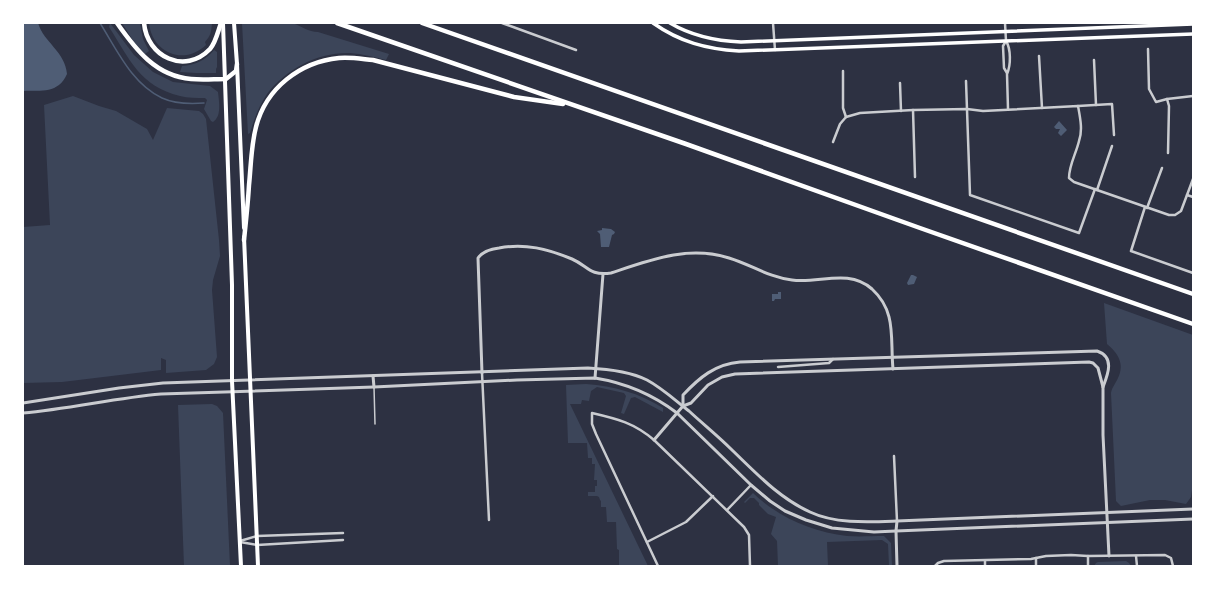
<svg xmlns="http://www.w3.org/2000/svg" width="1216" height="589" font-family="'Zilla Slab',serif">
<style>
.green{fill:#3c4559}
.water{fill:#4f5d75}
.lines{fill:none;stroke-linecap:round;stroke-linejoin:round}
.stream{stroke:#4f5d75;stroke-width:1.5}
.service{stroke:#caccd0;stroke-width:1.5}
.minor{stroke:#caccd0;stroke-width:2.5}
.tertiary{stroke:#caccd0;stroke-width:3}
.secondary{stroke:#fff;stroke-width:3.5}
.primary{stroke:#fff;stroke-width:4}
.motorway{stroke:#fff;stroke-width:4.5}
</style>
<rect width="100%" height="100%" fill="#2d3142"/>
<g class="green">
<path d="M110,23l24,32 19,17 20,10 37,4 8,6c1,10 4,24 -5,30l-2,-1 -7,-12 3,-9 -2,-2c-8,0 -17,0 -25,-2 -40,-10 -50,-36 -71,-69z"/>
<path d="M122,23h18l3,16 6,12 -4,3 -11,-12z"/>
<path d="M149,23h63c-1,10 -1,12 -7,19l1,3c-22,21 -54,8 -57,-22z"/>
<path d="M242,23c13,0 39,-2 50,0 10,3 16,9 26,9l71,22 -3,6c-12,-3 -24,-6 -36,-7 -32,-1 -64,16 -83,41 -8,12 -13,25 -17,39l-2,1z"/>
<path d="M214,50l3,2v15l-1,2v4h-20l-16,-1 2,-6c13,-1 24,-6 32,-16z"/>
<path d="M73,96l26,10 17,5 31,18 6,11 14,-32 32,3 4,3 3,5 13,121 1,16 -7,24 -1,10 5,67 -3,7 -8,6 -40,3v-13l-5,-2v12l-99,12 -39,1v-156l27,-2 -6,-120z"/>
<path d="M1104,303l89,32v148l-2,14 -5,7 -21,-4h-15l-29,6 -5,-5 -5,-108c1,-6 5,-10 7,-15 7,-14 0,-25 -11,-34z"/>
<path d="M586,384c28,2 53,9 77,24v4l-28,-15 -4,1 -7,16 -3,-1 5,-17 -2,-3 -27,-6 -6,4 -2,10 -7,-1 -1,4h-11l78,162h-29v-16l-2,-1 -1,-27h-9l-1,-15h-5v-6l-1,-1 -1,-3 -2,-1h-9v-4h7v-6h2v-6h-3l1,-16h-3v-6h-4l-1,-15h-19l-2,-58z"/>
<path d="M212,404l5,2 6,7 7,153h-46l-6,-161z"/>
<path d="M753,493c25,24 59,39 94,43 12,1 24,0 37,0l7,7 1,23h-3l-1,-22 -6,-4 -55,2 1,24h-50l-1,-25 -6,-7 5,-17 -8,-3 -9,-9v-2l-5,-5h-4l-5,5 -1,-1z"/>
<path d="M1126,561l3,2 2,3h-37l2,-3 2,-1z"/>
</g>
<g class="water">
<path d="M23,23h15c6,20 27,28 29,51 -9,20 -25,16 -44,17z"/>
<path d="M1059,121l8,9 -6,6 -3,-3 2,-4h-4l-2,-2z"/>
<path d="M602,228l9,1 4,3 -1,2 -2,1 -3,12h-8l-1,-13 -3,-3 5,-1z"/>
<path d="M911,275h2l4,2 -3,7 -6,1 -1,-2z"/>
<path d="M778,292h3v7h-6l-1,2h-2v-7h6z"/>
</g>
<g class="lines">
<path class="stream" d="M100,23c17,27 32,61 62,75 13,6 29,6 42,5"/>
<path class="service" d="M374,387l1,37"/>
<g class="minor">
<path d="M502,23l74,27"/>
<path d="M773,23l2,27"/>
<path d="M1005,23l1,18 -3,5 1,22 3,5"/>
<path d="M1006,41c5,8 5,24 1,33l1,35"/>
<path d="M1148,49l1,40 7,13 11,-3 26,-3"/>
<path d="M1039,56l3,52"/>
<path d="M1094,60l2,45"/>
<path d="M843,71v37l3,9"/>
<path d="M966,81l4,114 109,38 16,-44"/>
<path d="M900,83l1,28"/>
<path d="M1167,99l2,7 -1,47"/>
<path d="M1078,106l34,-2 2,31"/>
<path d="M913,110l2,67"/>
<path d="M846,117l14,-4 53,-3 54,-1 16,2 95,-5c2,11 5,24 1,35 -3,13 -10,24 -10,37l5,4 95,33h6l6,-4 12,-32"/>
<path d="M833,142l7,-18 6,-7"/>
<path d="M1097,190l15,-44"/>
<path d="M1187,195l6,2"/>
<path d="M1145,207l-14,44 62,22"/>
<path d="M1147,208l15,-40"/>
<path d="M778,367l51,-4 4,-4"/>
<path d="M482,373l7,147"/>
<path d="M894,456l3,65"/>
<path d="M727,510l24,-25"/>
<path d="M240,541l17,-5 86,-3"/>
<path d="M240,542l17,3 86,-5"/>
<path d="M647,542l39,-20 27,-26"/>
<path d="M1088,556v10"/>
<path d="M1136,556l1,10"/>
<path d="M1036,558v8"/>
<path d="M985,561v5"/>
<path d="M658,566l-62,-132 -4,-10v-11c26,6 42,10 62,27l90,87 5,8 1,31"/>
<path d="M935,566l3,-3 6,-2 87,-2 15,-3 25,-1 17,1 77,-1 6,3 2,8"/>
</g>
<g class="tertiary">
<path d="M482,373l-4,-115c5,-7 13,-9 21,-10 26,-5 49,1 73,11 16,7 17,17 39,14 39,-13 77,-28 118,-15 23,7 39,19 63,22 27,4 56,-12 80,9 25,23 18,49 21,80"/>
<path d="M373,376l1,11"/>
<path d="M595,378l8,-104"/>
<path d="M23,403l96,-15 44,-5 425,-15c19,1 43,4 59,12 15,8 29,21 42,31 14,13 29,25 43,39 24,23 47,48 78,62 25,12 59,10 87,9l296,-12"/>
<path d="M683,406v-11c16,-17 32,-31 57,-33l357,-11c18,6 11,23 6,36"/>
<path d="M23,413c46,-4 92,-15 138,-19l213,-7 143,-7 78,-2c31,5 57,16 82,35l74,72 19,16 15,10 21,9 26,8 42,4 22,-1 297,-12"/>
<path d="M654,440l29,-34 8,-3 17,-18 14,-8 13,-3 354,-12 4,1 5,5 5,19v48l6,121"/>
<path d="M897,521l-1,10 1,35"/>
</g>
<g class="secondary">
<path d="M653,23c27,19 53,26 86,28l454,-17"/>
<path d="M670,23c22,13 46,18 71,19l452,-18"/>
</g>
<g class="primary">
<path d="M223,23l9,262v96l9,185"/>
<path d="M234,23l3,41 7,164"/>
<path d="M244,237l14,329"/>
</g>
<g class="motorway">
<path d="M117,23c19,27 39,53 74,56 12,1 23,0 35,0l10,-8 1,-7"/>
<path d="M144,23c3,34 41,52 66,26 6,-7 8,-18 11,-26"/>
<path d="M337,23l349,121 234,84 273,96"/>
<path d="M422,23l771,271"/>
<path d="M244,240c2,-19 4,-37 5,-55 2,-19 2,-39 7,-58 10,-39 44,-65 83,-69 12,-1 23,1 34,2l141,37 49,7"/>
</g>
</g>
<rect width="1216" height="589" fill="none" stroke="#ffffff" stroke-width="48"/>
</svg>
